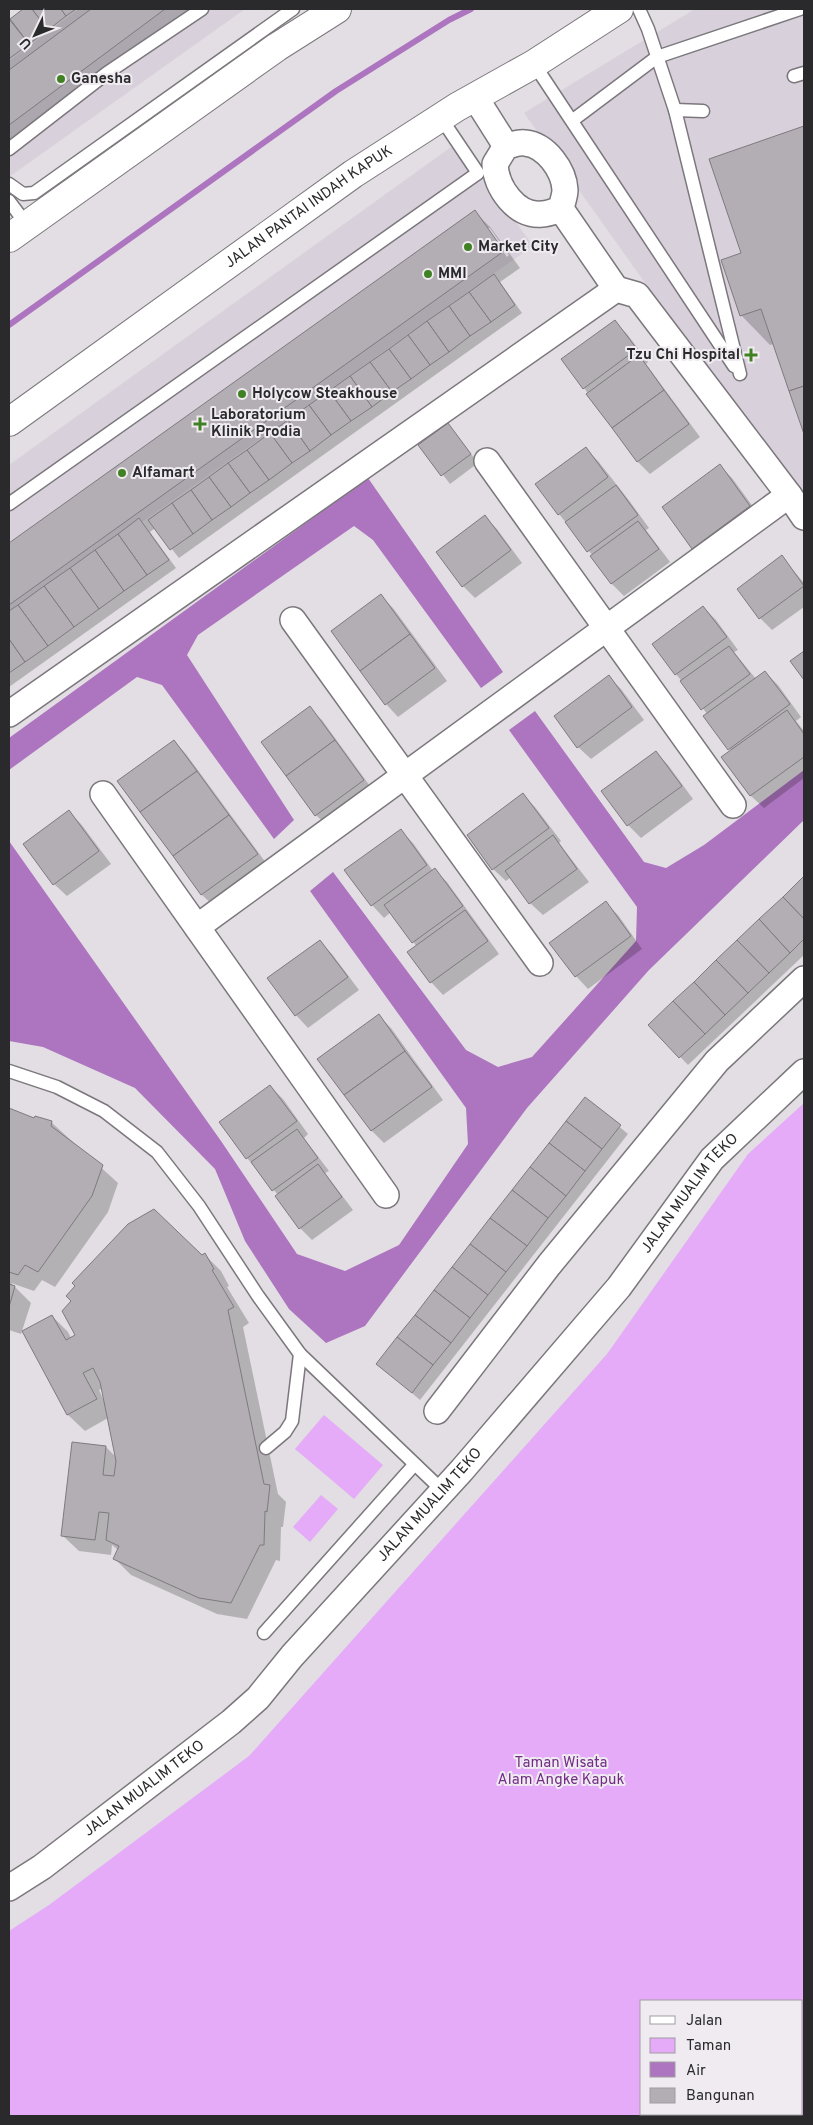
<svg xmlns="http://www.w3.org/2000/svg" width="813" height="2125" font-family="Overpass,sans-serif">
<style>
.built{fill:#d8d0db}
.green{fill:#e5abf8;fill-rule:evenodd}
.water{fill:#ad75bf}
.shadow{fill:#0003;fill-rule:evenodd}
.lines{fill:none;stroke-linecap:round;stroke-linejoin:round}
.stream{stroke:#ad75bf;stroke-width:6}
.building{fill:#b2aeb3;stroke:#7e7a7f}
.service-casing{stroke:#7b777c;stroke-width:15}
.minor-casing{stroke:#7b777c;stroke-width:28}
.secondary-casing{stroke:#7b777c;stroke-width:30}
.service{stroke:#fff;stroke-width:12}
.minor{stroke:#fff;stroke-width:25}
.secondary{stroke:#fff;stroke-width:28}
.poi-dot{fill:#408123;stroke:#efebf0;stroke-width:2}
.labels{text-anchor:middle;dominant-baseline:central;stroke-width:4;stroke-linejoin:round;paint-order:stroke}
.poi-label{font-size:15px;font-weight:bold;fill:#2a292b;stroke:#efebf0;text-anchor:start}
.street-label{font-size:15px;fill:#2a292b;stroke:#efebf0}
.park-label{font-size:15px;fill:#722c86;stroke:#efebf0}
</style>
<rect width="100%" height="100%" fill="#e2dee3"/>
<g class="built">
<path d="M79,9h166l-236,168v-116z"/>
<path d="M695,9h109v497l-280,-393z"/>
<path d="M458,142l75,104 -524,370v-151z"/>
</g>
<g class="green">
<path d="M804,1103v1013h-795v-185l40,-26 200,-149 358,-402 141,-200zM642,2001h160v113h-160z"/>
<path d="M324,1415l59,50 -29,34 -59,-50z"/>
<path d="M321,1495l17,14 -28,33 -17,-15z"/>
</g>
<g class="water">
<path d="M368,478l135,194 -22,16 -108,-148 -19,-14 -156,109 -11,20 107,165 -20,19 -112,-154 -25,-8 -128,93v-32z"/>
<path d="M535,711l109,151 22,6 38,-23 100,-75v50l-155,150 -122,138 -162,218 -39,17 -37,-34 -44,-68 -30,-72 -80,-81 -92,-41 -34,-6v-200l212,300 76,113 48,17 54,-26 69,-101 -2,-36 -156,-217 23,-19 133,178 32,17 34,-10 104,-116 1,-34 -128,-177z"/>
</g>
<g class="shadow">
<path d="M25,9h177l-193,144v-132z"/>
<path d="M804,127v303l-30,-86 -4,1 -29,-30 2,-62 -33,-93z"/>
<path d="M475,212l16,16 29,40 -20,14 22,31 -343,245 -24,-30 -5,4 26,36 -167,119v-142zM486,228h4l19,27 -2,2z"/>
<path d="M615,322l12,12 21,28 -2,2 54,73 -50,37 -12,-12 -54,-74z"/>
<path d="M448,424l30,39 -28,21 -30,-39z"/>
<path d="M586,449l12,12 30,38 21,29 -3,2 24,32 -46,34 -12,-12 -19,-28 -34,-42z"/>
<path d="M720,466l12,12 30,41 -56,41 -13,-12 -30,-41z"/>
<path d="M485,517l12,12 25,34 -47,35 -12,-12z"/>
<path d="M782,557l22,26v24l-32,23 -12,-12z"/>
<path d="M381,596l12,12 54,73 -49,36 -12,-13z"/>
<path d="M703,607l13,13 22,30 -4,2 22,27 9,-7 13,13 23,32 -5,4 8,10v47l-40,30 -13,-12 -28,-38 9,-6 -24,-37 -32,-41z"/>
<path d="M609,677l12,12 23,31 -53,39 -13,-12z"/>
<path d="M309,708l13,12 53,73 -47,34 -12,-12z"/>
<path d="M174,741l12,13 83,113 -54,40 -13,-12 -83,-113z"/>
<path d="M656,752l12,13 25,34 -52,39 -13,-13 -25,-34z"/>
<path d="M523,795l12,12 26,34 -2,2 30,39 -46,33 -13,-12 -19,-26 -5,4 -13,-12 -25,-34z"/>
<path d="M69,812l12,12 30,40 -44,32 -13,-12 -29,-40z"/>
<path d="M401,831l12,12 20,28 2,-1 12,12 52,72 -56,41 -12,-13 -22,-29 8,-6 -26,-35 -7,6 -12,-13z"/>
<path d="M804,878v77l-116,110 -38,-40z"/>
<path d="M606,903l12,12 24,34 -54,40 -12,-13z"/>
<path d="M320,942l12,12 27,36 -51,38 -12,-13z"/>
<path d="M379,1016l12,12 52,72 -59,43 -12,-12 -53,-72z"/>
<path d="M270,1086l13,13 25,35 -4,4 25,33 -4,2 28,37 -41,30 -12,-12 -22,-33 -31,-37z"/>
<path d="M585,1098l43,36 -208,266 -42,-36z"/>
<path d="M9,1110l26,10 16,2 67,61 -10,29 -53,75 -13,-7 -8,11 -23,-8 20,20 -10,31 -12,-4z"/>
<path d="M205,1255l16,16 8,15 -2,1 22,36 -6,4 35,167 8,8 -3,25h-2l-1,34 -4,-1 -29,59 -30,-5 -86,-39 -16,-16 3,-9 -6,-5 -1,10 -32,-4 -17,-16 44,-88 10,10 -8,-39 -23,13 -17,-16 -44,-84 28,-15 16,16 3,6zM103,1388l1,13 -5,-11z"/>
</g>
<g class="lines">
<path class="stream" d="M9,325l327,-234 113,-71 22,-11"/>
</g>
<g class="building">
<path d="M23,9h9l16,21 -19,14 -19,-25z"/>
<path d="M32,9h29l5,7 -18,14z"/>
<path d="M61,9h15l-10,7z"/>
<path d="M91,9h74l-156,116v-55z"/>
<path d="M9,19l20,25 -19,14 -1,-1z"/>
<path d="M804,126v260l-15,5 -28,-82 -21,7 -19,-56 20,-7 -32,-94z"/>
<path d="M475,210l29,41 -495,354v-62z"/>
<path d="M494,274l21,31 -24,17 -22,-30z"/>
<path d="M469,292l22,30 -21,14 -21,-30z"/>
<path d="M449,306l21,30 -21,16 -22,-31z"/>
<path d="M615,320l22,29 -54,40 -22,-30z"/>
<path d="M427,321l22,31 -19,13 -22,-30z"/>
<path d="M408,335l22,30 -19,14 -22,-30z"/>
<path d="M389,349l22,30 -19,13 -22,-30z"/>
<path d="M639,355l25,35 -52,38 -26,-34z"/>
<path d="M370,362l22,30 -20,15 -22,-31z"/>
<path d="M350,376l22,31 -21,14 -22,-30z"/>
<path d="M804,386v48l-15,-43z"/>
<path d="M664,390l25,34 -52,38 -25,-34z"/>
<path d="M329,391l22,30 -20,14 -22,-30z"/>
<path d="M309,405l22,30 -21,16 -22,-31z"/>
<path d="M288,420l22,31 -18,12 -22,-30z"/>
<path d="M448,423l23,31 -30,22 -23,-31z"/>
<path d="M270,433l22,30 -23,17 -22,-30z"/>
<path d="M586,447l22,30 -50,38 -23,-31z"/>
<path d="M247,450l22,30 -19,13 -22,-30z"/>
<path d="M228,463l22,30 -19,14 -22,-30z"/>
<path d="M720,464l30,42 -58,43 -30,-42z"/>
<path d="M209,477l22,30 -19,13 -21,-30z"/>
<path d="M616,485l22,30 -51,37 -22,-30z"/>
<path d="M191,490l21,30 -19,14 -21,-31z"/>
<path d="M172,503l21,31 -23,16 -22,-30z"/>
<path d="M485,515l26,35 -49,37 -26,-35z"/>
<path d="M139,518l30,42 -22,15 -29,-41z"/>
<path d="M638,521l21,28 -48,35 -21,-28z"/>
<path d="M118,534l29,41 -23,16 -29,-41z"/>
<path d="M95,550l29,41 -25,18 -29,-41z"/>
<path d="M782,555l22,31 -45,33 -22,-30z"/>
<path d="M70,568l29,41 -25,18 -30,-41z"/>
<path d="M44,586l30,41 -26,19 -30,-41z"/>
<path d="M381,594l29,40 -50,37 -29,-40z"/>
<path d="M18,605l30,41 -23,16 -16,-23v-28z"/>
<path d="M703,606l24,31 -52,38 -23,-31z"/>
<path d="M410,634l25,34 -50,37 -25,-34z"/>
<path d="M9,639l16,23 -16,11z"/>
<path d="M729,646l21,28 -49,36 -21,-29z"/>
<path d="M804,651v29l-14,-19z"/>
<path d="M765,671l25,33 -62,46 -25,-34z"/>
<path d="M609,675l23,32 -55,41 -23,-32z"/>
<path d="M310,706l25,34 -49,36 -25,-34z"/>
<path d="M787,710l17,24v23l-54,39 -29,-39z"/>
<path d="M174,740l23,31 -57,41 -23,-31z"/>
<path d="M335,740l29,40 -49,36 -29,-40z"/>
<path d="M656,751l26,35 -55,40 -26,-35z"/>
<path d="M197,771l32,44 -56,41 -33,-44z"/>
<path d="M523,793l26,35 -57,42 -25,-35z"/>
<path d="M69,810l30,41 -46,34 -30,-41z"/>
<path d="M229,815l29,39 -57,41 -28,-39z"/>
<path d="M401,829l26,36 -56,41 -27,-36z"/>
<path d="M553,835l24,34 -48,35 -24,-33z"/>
<path d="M435,868l28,38 -51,37 -28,-38z"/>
<path d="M804,876v43l-21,-22z"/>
<path d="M783,897l21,22v20l-14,14 -31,-34z"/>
<path d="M606,901l25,35 -56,41 -26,-34z"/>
<path d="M465,910l23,31 -58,42 -23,-31z"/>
<path d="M759,919l31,34 -21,20 -32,-33z"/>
<path d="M320,940l28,37 -53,39 -28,-38z"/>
<path d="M737,940l32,33 -21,20 -32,-33z"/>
<path d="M716,960l32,33 -23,22 -31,-33z"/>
<path d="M694,982l31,33 -20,19 -32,-33z"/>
<path d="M673,1001l32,33 -26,24 -31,-33z"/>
<path d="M379,1014l26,37 -61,44 -27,-36z"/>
<path d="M405,1051l27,36 -61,44 -27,-36z"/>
<path d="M270,1085l27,36 -51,38 -27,-37z"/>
<path d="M585,1097l36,28 -19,24 -36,-28z"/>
<path d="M9,1108l25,10 1,-2 17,5 -1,5 52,39 -11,31 -54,76 -13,-7 -7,10 -9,-3z"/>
<path d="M566,1121l36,28 -17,22 -36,-28z"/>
<path d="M297,1129l21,29 -46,33 -21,-29z"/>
<path d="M549,1143l36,28 -19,25 -36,-29z"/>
<path d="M318,1164l24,33 -43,32 -24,-33z"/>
<path d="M530,1167l36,29 -18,22 -36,-28z"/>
<path d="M512,1190l36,28 -21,28 -37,-28z"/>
<path d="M154,1209l48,46 3,-2 9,16 -2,1 22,37 -6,3 36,174 6,1 -3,27 -2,-1 -1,34h-4l-29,58 -32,-5 -86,-39 6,-13 -13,-6 3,-27 -10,-1 -4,28 -34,-4 11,-94 34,4 -3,29 11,1 2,-15 -16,-79 -7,-14 -10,5 14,26 -30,16 -45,-84 30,-16 14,25 9,-5 -13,-24 9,-10 -5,-5 9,-10 -3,-3 56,-59z"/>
<path d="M490,1218l37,28 -21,26 -36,-28z"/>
<path d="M470,1244l36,28 -18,23 -36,-28z"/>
<path d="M452,1267l36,28 -18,23 -36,-28z"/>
<path d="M9,1284l6,2 -6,21z"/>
<path d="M434,1290l36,28 -19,25 -36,-28z"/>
<path d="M415,1315l36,28 -18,22 -36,-28z"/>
<path d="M397,1337l36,28 -21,28 -36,-29z"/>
</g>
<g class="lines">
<defs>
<g id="service">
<path d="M639,9l9,20 27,81 65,264"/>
<path d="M534,64l200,302"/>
<path d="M794,76l10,-3"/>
<path d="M675,110l28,1"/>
<path d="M573,120l84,-63 143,-48"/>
<path d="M9,149l98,-76 95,-64"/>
<path d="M9,184l14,10 11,-1 259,-184"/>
<path d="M9,201l18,24"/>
<path d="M9,504l469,-331 -37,-55"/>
<path d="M9,1071l48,16 47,24 53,41 42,54 59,90 42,58 143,137"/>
<path d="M266,1448l19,-16 7,-11 8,-67"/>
<path d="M264,1633l150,-168"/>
</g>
<g id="minor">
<path d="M475,97l31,49"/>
<path d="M561,209c-6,2 -13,5 -19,5 -26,3 -46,-27 -47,-50l11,-18c6,-1 13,-4 19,-3 21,2 39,27 40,47 0,6 -3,13 -4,19l55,80"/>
<path d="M487,461l246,344"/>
<path d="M293,620l247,343"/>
<path d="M9,714l607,-425 21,6 152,200"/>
<path d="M103,794l283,401"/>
<path d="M197,927l592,-432 15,22"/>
<path d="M437,1411l112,-146 168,-204 87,-82"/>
<path id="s1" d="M9,1888l33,-21 189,-145 27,-24 34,-42 170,-186 157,-183 93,-128 92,-87"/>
</g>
<g id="secondary">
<path d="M9,238l268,-191 60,-38"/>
<path id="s2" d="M9,422l344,-248 104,-67 77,-43 85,-55"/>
</g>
</defs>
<use href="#service" class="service-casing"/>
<use href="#minor" class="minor-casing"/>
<use href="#secondary" class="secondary-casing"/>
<use href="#service" class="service"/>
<use href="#minor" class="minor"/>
<use href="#secondary" class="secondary"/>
</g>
<g class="poi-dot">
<circle cx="61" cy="79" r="5"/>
<circle cx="468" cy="247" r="5"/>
<circle cx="428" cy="274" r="5"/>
<path d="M748.5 347.5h5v5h5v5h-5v5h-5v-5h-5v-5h5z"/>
<circle cx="242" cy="394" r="5"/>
<path d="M197.5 416.5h5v5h5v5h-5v5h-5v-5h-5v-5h5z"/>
<circle cx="122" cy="473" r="5"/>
</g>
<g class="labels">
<g class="poi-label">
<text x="71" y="79">Ganesha</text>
<text x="478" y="247">Market City</text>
<text x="438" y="274">MMI</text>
<text x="740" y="355" text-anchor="end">Tzu Chi Hospital</text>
<text x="252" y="394">Holycow Steakhouse</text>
<text x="211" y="415">Laboratorium<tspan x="211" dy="17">Klinik Prodia</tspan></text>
<text x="132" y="473">Alfamart</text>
</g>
<g class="street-label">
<text stroke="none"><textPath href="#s2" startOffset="369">JALAN PANTAI INDAH KAPUK</textPath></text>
<text stroke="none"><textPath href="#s1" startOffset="978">JALAN MUALIM TEKO</textPath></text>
<text stroke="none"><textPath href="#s1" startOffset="572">JALAN MUALIM TEKO</textPath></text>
<text stroke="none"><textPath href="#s1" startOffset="168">JALAN MUALIM TEKO</textPath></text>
</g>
<g class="park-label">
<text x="561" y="1763">Taman Wisata<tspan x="561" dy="17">Alam Angke Kapuk</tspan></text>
</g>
</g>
<rect width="813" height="2125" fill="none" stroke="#2a292b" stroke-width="20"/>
<rect x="640" y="2000" width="162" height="115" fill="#efebf0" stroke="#a09da1"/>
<rect x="650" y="2016" width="25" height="8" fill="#ffffff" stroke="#a09da1"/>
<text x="686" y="2025" font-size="15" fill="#2a292b">Jalan</text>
<rect x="650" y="2038" width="25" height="15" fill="#e5abf8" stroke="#a09da1"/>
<text x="686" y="2050" font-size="15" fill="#2a292b">Taman</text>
<rect x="650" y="2062" width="25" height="15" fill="#ad75bf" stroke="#a09da1"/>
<text x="686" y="2075" font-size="15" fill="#2a292b">Air</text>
<rect x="650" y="2088" width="25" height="15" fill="#b2aeb3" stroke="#a09da1"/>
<text x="686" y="2100" font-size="15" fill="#2a292b">Bangunan</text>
<g transform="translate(35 35) rotate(227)" stroke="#efebf0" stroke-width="4" paint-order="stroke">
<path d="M0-4L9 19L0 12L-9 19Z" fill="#2a292b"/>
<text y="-8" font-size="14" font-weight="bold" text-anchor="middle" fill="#2a292b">U</text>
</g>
</svg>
